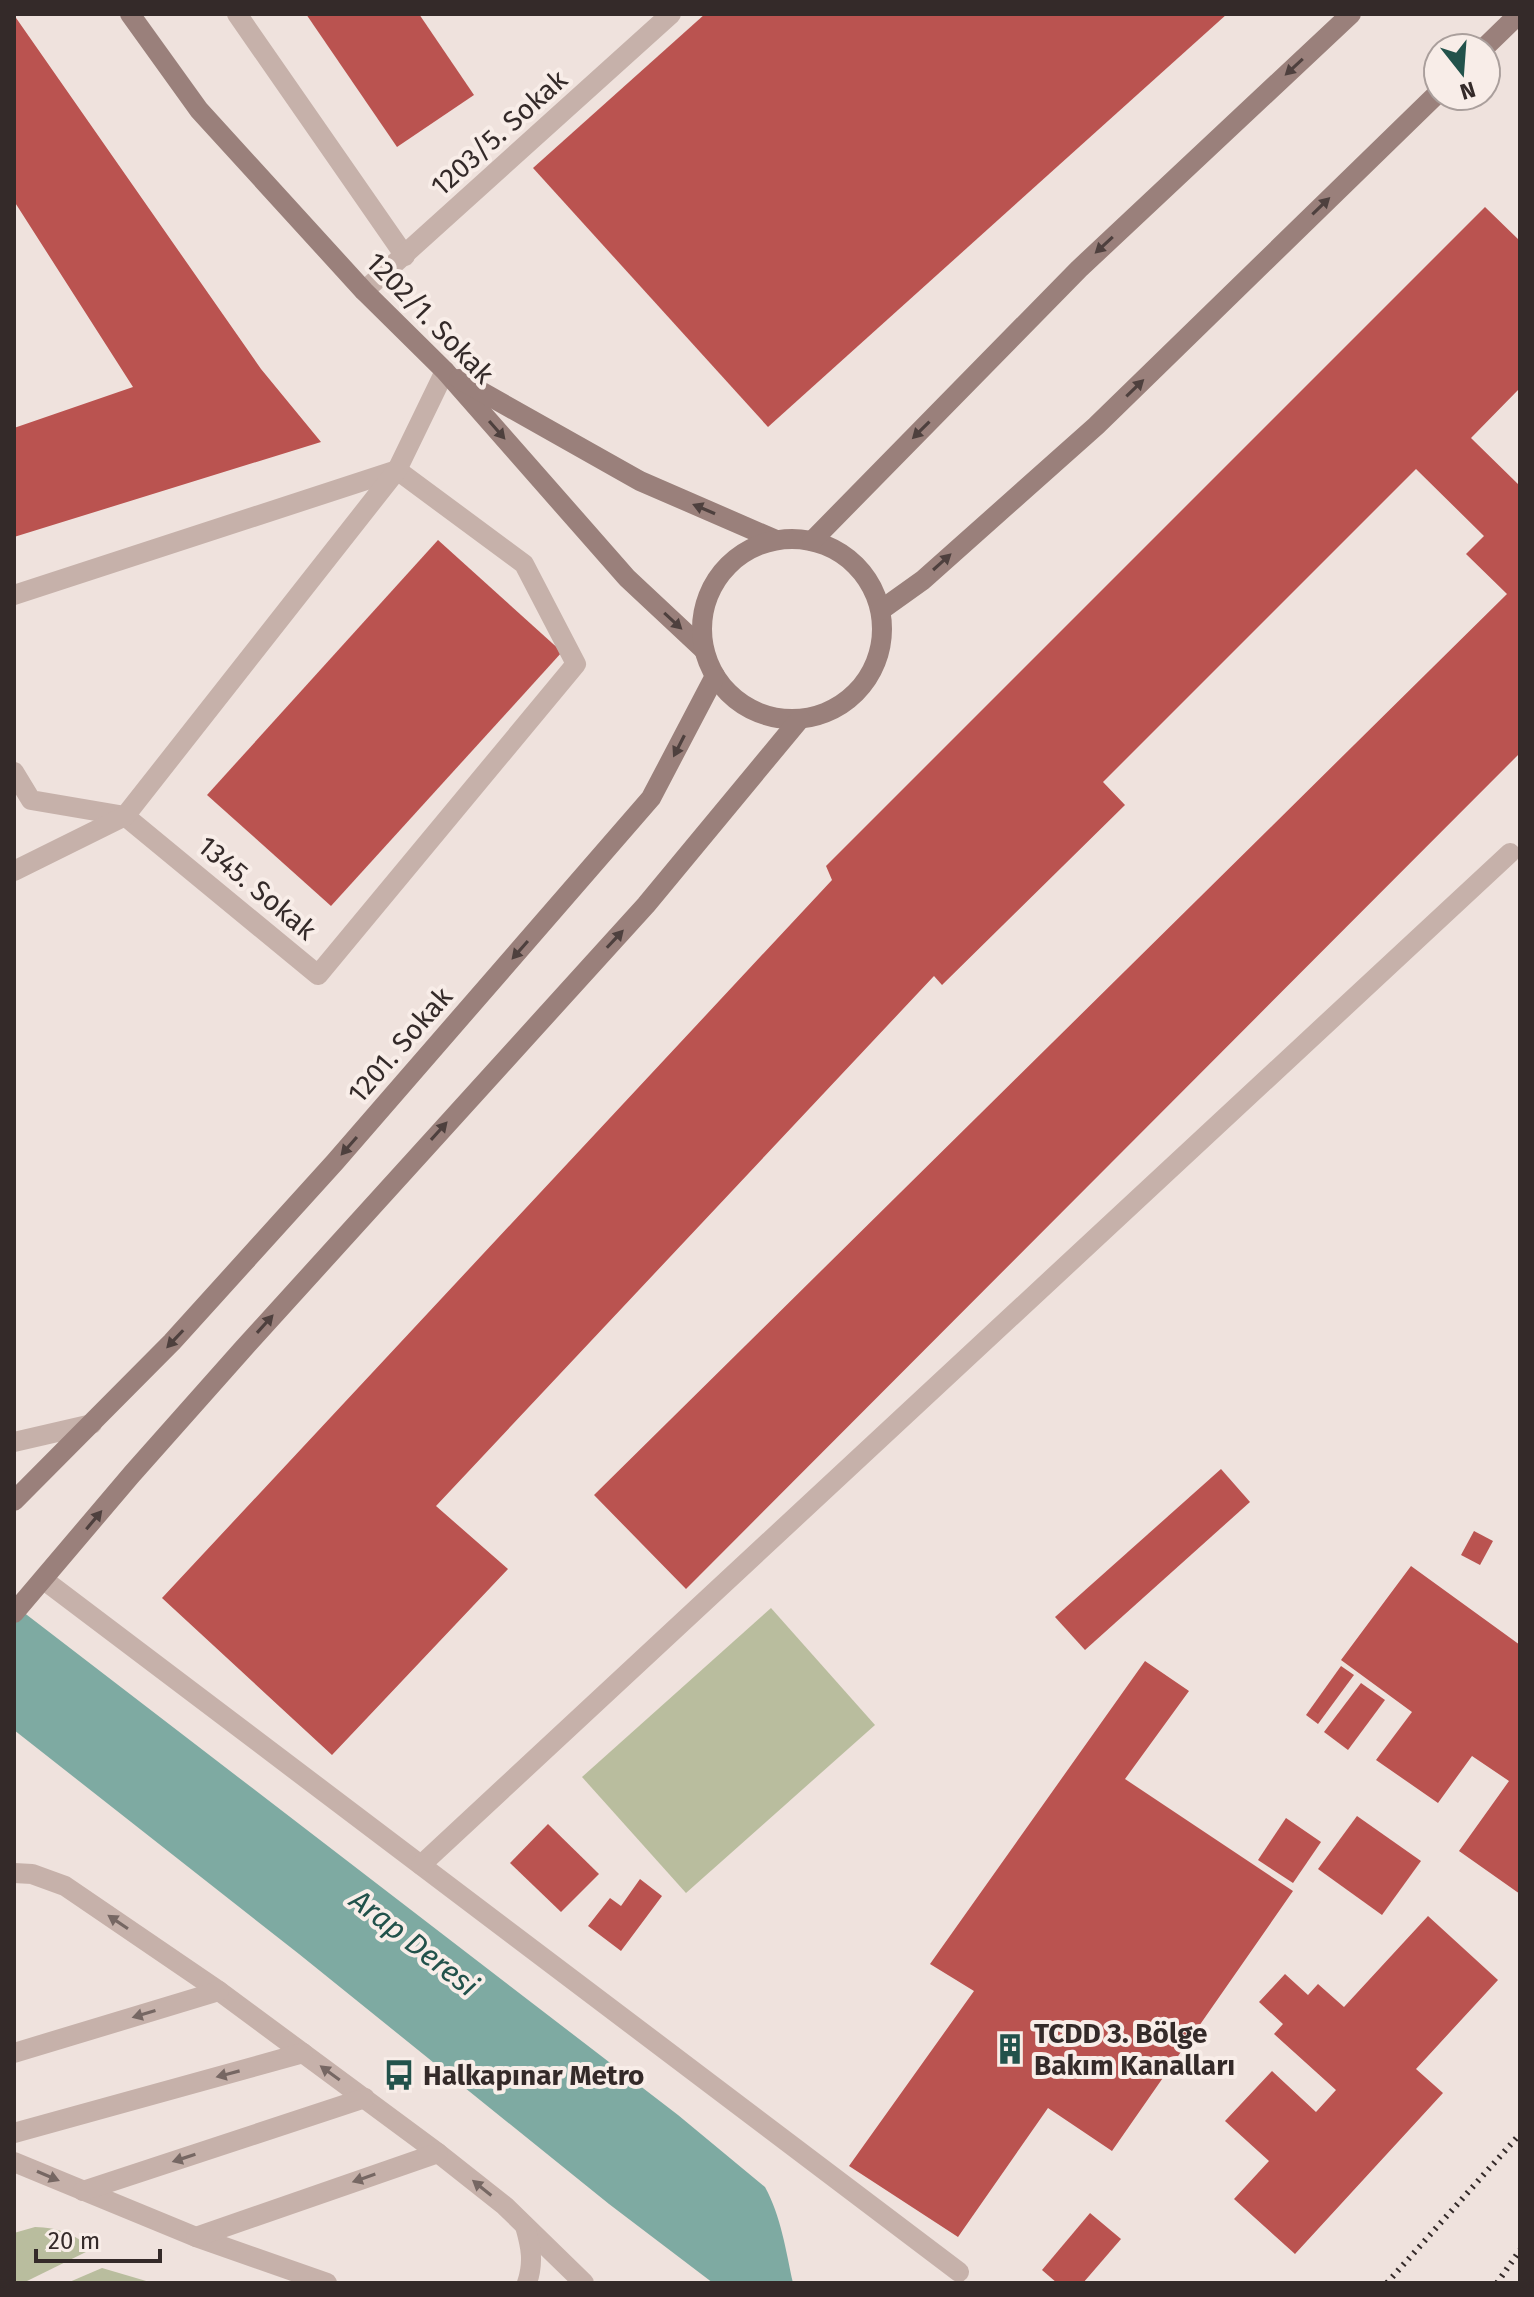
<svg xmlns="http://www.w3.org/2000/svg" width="1534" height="2297" font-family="'Fira Sans',sans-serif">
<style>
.green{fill:#b9bd9e}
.water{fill:#7eaaa2}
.building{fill:#ba5350}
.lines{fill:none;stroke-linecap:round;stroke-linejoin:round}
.lane{stroke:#c6b1aa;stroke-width:20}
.street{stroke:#c6b1aa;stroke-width:20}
.secondary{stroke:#9a807b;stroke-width:20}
.rail{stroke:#342a29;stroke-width:6;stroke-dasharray:2 6;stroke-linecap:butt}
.oneway{fill:#4e403e}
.oneway2{fill:#766763}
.labels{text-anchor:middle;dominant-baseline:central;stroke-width:8;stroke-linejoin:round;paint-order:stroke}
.street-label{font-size:28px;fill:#342a29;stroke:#f8ede8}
.poi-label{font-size:28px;font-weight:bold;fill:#342a29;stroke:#f8ede8;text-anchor:start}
.water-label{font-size:30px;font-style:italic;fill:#22524b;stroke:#f8ede8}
</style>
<rect width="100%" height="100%" fill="#efe2dd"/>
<g class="green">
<path d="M771,1608l104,117 -189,168 -104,-116z"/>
<path d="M35,2227c24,1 38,6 57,22l-69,34h-9v-50z"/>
<path d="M102,2268l51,15h-86z"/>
</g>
<path class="water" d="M14,1605l664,510 87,72c16,29 21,64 28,96h-80l-104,-79 -310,-250 -285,-224z"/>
<g class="building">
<path d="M306,14h113l55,81 -77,52z"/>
<path d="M705,14h522l-459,413 -235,-259z"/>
<path d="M14,15l247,354 60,73 -307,95v-109l119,-41 -119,-186z"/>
<path d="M1485,207l35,34v147l-49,50 49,48v267l-834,836 -92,-94 913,-901 -41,-40 18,-18 -68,-67 -313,313 22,23 -183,180 -8,-9 -498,530 72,63 -176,186 -170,-157 670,-718 -6,-14z"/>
<path d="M438,540l124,112 -231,254 -124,-111z"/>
<path d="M1221,1469l29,33 -165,148 -30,-33z"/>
<path d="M1474,1531l19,10 -13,24 -19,-10z"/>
<path d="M1411,1566l109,79v249l-61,-43 50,-70 -37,-25 -34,47 -62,-43 36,-48 -71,-52z"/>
<path d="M1145,1661l44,30 -64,88 168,112 -181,260 -64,-43 -90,129 -109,-71 125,-175 -44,-27z"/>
<path d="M1341,1666l13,9 -36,49 -12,-9z"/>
<path d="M1361,1683l24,17 -37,50 -24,-18z"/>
<path d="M1357,1816l64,45 -39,54 -64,-46z"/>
<path d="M1286,1818l35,24 -28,41 -35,-23z"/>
<path d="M548,1824l51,50 -38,38 -51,-49z"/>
<path d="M640,1879l22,17 -41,55 -33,-25 22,-28 11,8z"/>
<path d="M1428,1916l70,64 -82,89 27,24 -148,161 -61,-55 35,-38 -44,-40 47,-50 44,41 20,-22 -62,-56 9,-10 -24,-22 26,-28 23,21 10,-11 26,23z"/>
<path d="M1090,2213l31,26 -38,44h-26l-15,-13z"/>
</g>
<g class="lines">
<g class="lane">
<path d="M14,1873l18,1 33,12 154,105 219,162 67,53 79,77"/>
<path d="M14,2053l205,-62"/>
<path d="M14,2133l289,-80"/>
<path d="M14,2162l182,75 131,46"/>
<path d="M83,2191l282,-93"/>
<path d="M525,2226c6,21 9,36 2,57"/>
<path d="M196,2237l242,-84"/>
</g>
<g class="street">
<path d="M237,14l168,242"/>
<path d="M364,291l307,-277"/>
<path d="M14,595l383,-125 127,94 52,100 -258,311 -193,-159"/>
<path d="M14,772l17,28 94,16"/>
<path d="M14,871l111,-55 272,-346 48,-99"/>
<path d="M14,1442l78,-18"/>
<path d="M44,1580l915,692"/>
<path d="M421,1865l1089,-1012"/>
</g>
<g class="secondary">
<path d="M130,14l69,96 165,181 81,80 182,207 77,72"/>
<path d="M1484,48l35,-34"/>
<path d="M459,379l181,102 136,59"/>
<circle cx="792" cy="629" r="90"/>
<path d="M812,541l267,-272 272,-255"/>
<path d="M881,610l42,-30 173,-154 342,-333"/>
<path d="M14,1501l158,-159 163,-180 316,-364 64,-122"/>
<path d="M14,1613l118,-139 111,-125 403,-444 154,-186"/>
</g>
<g class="rail">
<path d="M1387,2283l133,-149"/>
<path d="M1497,2283l23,-33"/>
</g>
</g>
<defs><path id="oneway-solid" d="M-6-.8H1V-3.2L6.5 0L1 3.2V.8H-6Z" transform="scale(2)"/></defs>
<g class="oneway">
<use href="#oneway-solid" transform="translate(1294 67) rotate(137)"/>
<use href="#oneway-solid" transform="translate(1321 206) rotate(-44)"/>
<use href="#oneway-solid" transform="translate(1104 245) rotate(137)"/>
<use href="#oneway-solid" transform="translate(1135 388) rotate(-44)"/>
<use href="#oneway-solid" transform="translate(497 430) rotate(49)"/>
<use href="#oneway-solid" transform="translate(921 430) rotate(135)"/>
<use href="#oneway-solid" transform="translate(704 509) rotate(-157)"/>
<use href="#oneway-solid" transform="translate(942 562) rotate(-42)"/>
<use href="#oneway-solid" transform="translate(673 621) rotate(43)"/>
<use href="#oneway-solid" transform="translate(679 746) rotate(117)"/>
<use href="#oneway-solid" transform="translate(615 939) rotate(-47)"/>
<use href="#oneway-solid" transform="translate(520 950) rotate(131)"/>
<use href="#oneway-solid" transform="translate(439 1131) rotate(-48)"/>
<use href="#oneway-solid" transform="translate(349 1146) rotate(131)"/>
<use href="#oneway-solid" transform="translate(265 1324) rotate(-48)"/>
<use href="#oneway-solid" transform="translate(175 1339) rotate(133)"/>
<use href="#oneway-solid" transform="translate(94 1520) rotate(-50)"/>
</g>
<g class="oneway2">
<use href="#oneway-solid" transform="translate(118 1922) rotate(-146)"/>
<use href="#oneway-solid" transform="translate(144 2014) rotate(163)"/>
<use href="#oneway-solid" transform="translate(330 2073) rotate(-144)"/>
<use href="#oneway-solid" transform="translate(228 2074) rotate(165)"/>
<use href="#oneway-solid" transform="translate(184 2158) rotate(162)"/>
<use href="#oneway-solid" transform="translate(48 2176) rotate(23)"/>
<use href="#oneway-solid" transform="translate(364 2178) rotate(161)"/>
<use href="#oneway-solid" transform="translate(482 2188) rotate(-141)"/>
</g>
<defs>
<symbol id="building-bare" viewBox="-9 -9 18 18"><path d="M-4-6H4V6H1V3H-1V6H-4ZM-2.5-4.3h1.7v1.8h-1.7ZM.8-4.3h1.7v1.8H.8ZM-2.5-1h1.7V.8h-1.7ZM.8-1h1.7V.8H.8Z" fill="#22524b" stroke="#f8ede8" stroke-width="2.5" paint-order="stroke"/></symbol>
<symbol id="bus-bare" viewBox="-9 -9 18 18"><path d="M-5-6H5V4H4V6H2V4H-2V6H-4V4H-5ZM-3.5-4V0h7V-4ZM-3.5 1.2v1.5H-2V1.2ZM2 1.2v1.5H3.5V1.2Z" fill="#22524b" stroke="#f8ede8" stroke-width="2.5" paint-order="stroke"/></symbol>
</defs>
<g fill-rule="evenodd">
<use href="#building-bare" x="988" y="2027" width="44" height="44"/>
<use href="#bus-bare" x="377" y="2053" width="44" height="44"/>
</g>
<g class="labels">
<g class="street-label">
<text transform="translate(499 133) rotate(-42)">1203/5. Sokak</text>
<text transform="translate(430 318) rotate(46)">1202/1. Sokak</text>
<text transform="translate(257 888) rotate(40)">1345. Sokak</text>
<text transform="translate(400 1045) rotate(-49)">1201. Sokak</text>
</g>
<g class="poi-label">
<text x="1034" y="2033">TCDD 3. Bölge<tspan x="1034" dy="32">Bakım Kanalları</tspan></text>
<text x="423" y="2075">Halkapınar Metro</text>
</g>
<g class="water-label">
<text transform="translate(414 1943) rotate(38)">Arap Deresi</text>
</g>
</g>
<rect width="1534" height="2297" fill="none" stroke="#342a29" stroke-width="32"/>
<g transform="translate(1462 72) rotate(163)"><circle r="38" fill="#f8ede8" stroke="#aa9f9c" stroke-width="2"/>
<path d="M0-6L14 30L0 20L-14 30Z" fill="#22524b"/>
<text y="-12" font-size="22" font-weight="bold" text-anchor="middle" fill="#342a29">N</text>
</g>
<path d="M36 2249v12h124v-12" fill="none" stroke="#342a29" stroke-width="4"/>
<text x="48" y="2249" font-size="24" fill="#342a29" stroke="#f8ede8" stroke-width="6" paint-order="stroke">20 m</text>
</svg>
